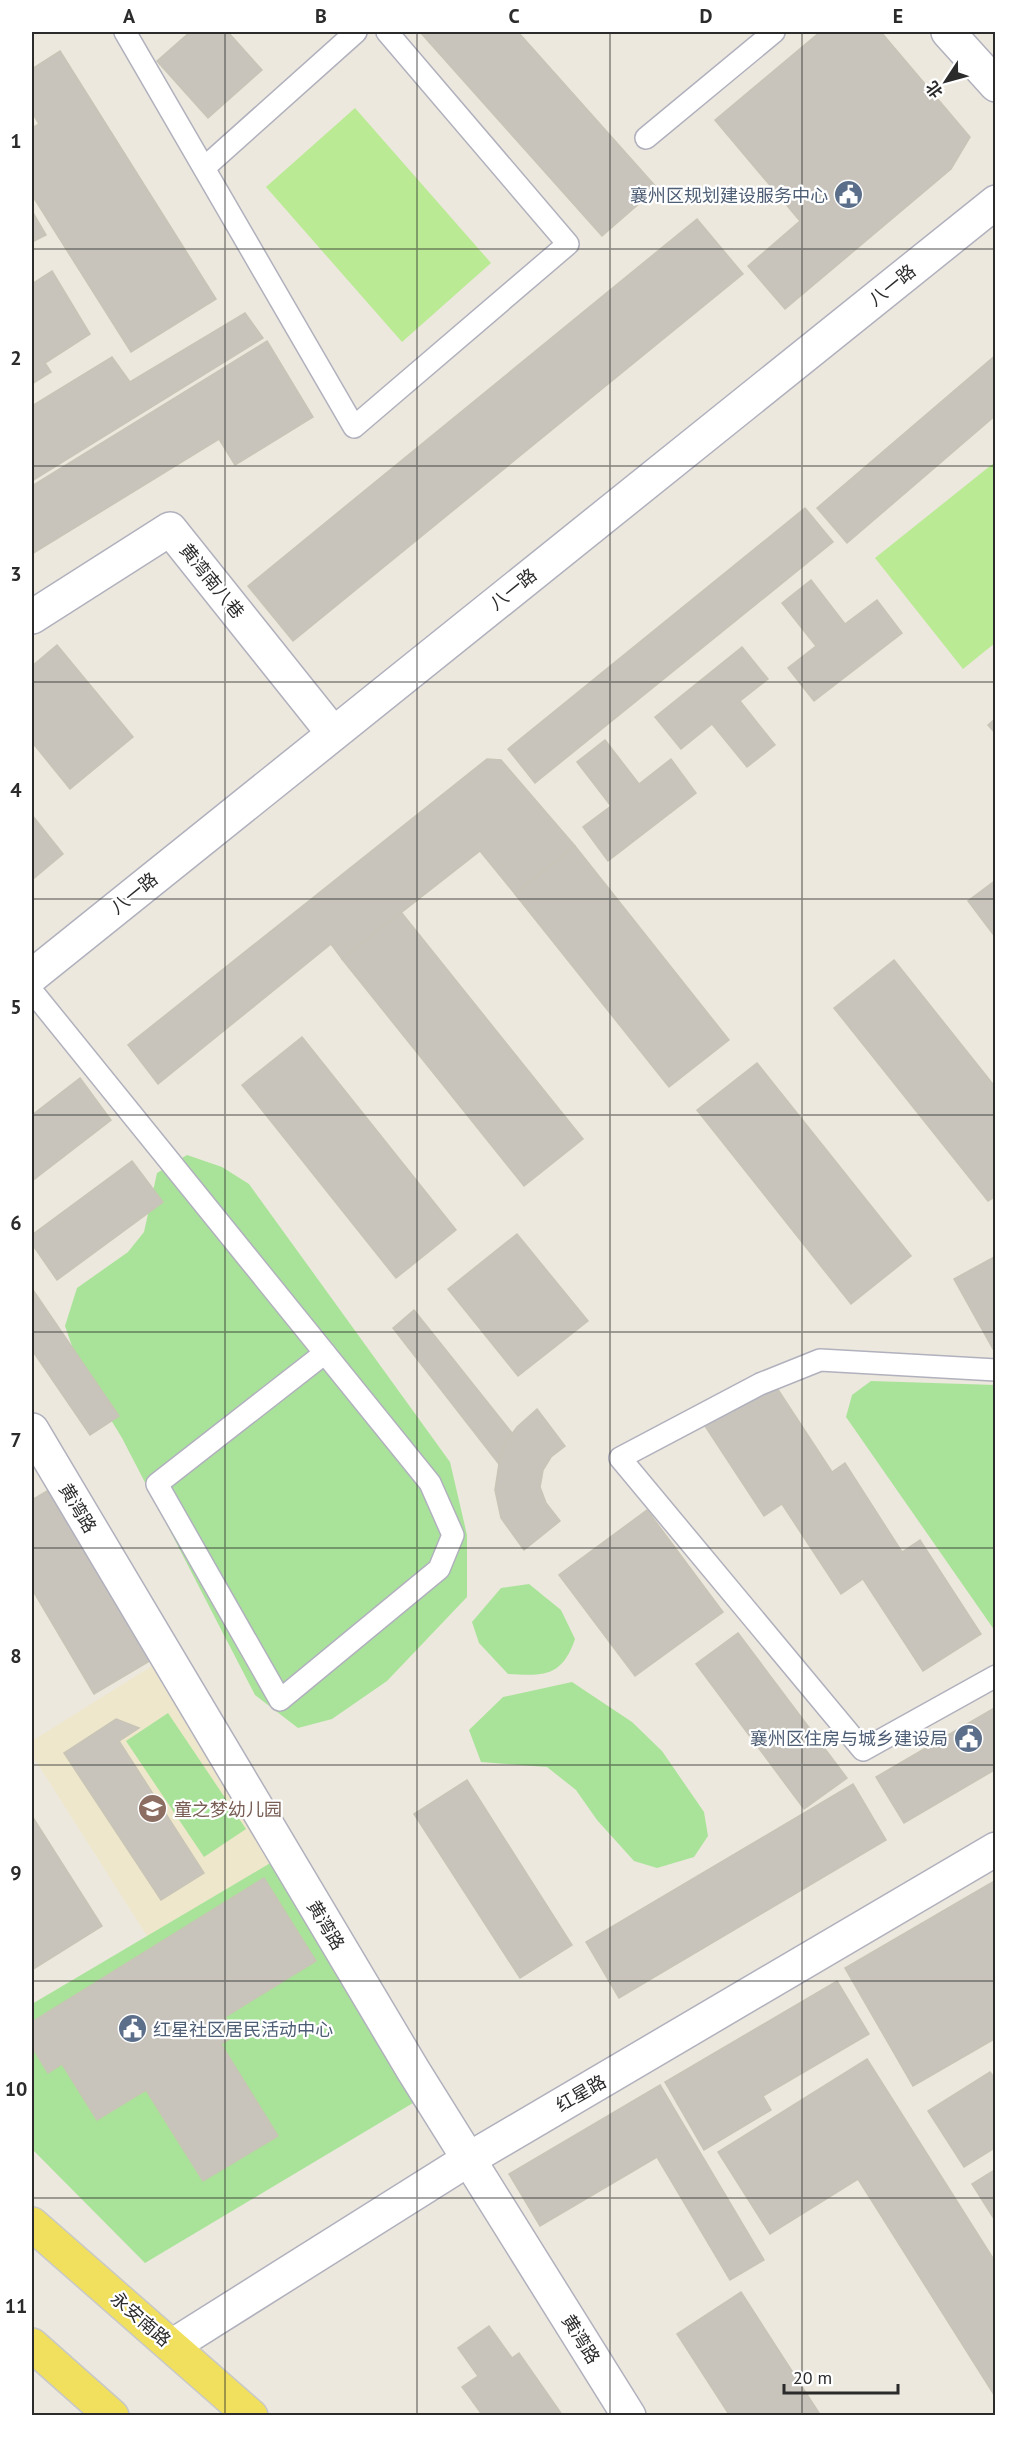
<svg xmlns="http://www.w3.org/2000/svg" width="1027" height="2447" font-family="'PT Sans','Noto Sans SC',sans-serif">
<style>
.education{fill:#eee7cc}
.green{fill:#a9e399}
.pitch{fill:#bbea95}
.building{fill:#c8c4bc;stroke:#c8c4b6;stroke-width:1.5}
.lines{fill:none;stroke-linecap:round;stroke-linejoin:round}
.lane-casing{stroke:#b1b1be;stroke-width:24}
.street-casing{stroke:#b1b1be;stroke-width:36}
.secondary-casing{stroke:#b1b1be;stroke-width:36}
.primary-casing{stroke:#c8c8c8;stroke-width:36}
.lane{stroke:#fff;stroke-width:21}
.street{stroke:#fff;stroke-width:33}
.secondary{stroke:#fff;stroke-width:33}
.primary{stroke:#f0e05e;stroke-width:33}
.grid{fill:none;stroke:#2b2b2b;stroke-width:1.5;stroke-opacity:0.55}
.labels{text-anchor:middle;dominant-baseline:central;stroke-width:4.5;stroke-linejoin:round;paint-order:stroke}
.service-label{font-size:18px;fill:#4e5e75;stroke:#fff;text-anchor:end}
.street-label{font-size:18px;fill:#2b2b2b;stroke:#fff}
.education-label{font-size:18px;fill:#785e54;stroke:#fff;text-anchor:start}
.neatline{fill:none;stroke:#2b2b2b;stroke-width:2}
.grid-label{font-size:20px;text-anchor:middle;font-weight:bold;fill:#2b2b2b}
</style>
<rect width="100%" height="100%" fill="#ece8dd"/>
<path class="education" d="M155,1664l117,198 -125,74 -115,-181v-14z"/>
<g class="green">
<path d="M187,1155l35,12 27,17 201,278 17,73v62l-80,84 -55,38 -34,9 -43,-33 -133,-257 -42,-69 -15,-43 12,-38 51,-36 16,-20 13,-59z"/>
<path d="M871,1381l124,4v246l-149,-214 6,-22z"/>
<path d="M529,1584l32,26 14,29c-13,38 -31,37 -67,35l-29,-31 -7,-21 29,-34z"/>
<path d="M572,1682l60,40 30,29 42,61 4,24 -14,21 -37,11 -23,-7 -37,-41 -21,-30 -29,-23 -66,-5 -12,-32 34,-33z"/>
<path d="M168,1713l78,116 -42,28 -78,-116z"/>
<path d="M272,1862l146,238 -273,163 -113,-114v-145z"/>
</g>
<g class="pitch">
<path d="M355,108l136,155 -89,79 -136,-155z"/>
<path d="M995,462v181l-32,26 -88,-111z"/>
</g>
<g class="building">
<path d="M190,32h38l34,38 -54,48 -51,-57z"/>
<path d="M420,32h98l139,156 -55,48z"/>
<path d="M820,32h61l89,105 -19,32 -166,140 -37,-43 52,-45 -85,-101z"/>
<path d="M60,51l156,248 -85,53 -99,-157v-67l7,-4 -7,-12v-43z"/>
<path d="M32,211l14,24 -14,7z"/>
<path d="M697,219l46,55 -450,367 -45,-55z"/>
<path d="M52,271l38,63 -45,29 6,9 -19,12v-100z"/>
<path d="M245,313l18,25 -231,143v-75l80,-49 18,25z"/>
<path d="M267,341l46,76 -78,48 -16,-26 -187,115v-68z"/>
<path d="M996,355v60l-149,128 -30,-35z"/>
<path d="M805,508l28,34 -298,241 -27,-34z"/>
<path d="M811,580l34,44 32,-24 25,33 -88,68 -26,-33 28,-22 -34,-43z"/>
<path d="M57,645l76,92 -63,52 -38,-47v-76z"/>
<path d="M742,647l26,32 -28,22 35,44 -28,22 -35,-43 -31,25 -26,-32z"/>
<path d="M996,718v16l-8,-9z"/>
<path d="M605,740l34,44 32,-25 25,34 -88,68 -25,-34 28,-21 -34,-44z"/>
<path d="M487,759l14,1 74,86 -60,48 -35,-43 -138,108 -11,-15 -173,140 -30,-39z"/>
<path d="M32,815l31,39 -31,26z"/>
<path d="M575,846l154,194 -60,47 -154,-193z"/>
<path d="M996,880v58l-28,-37z"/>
<path d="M401,912l182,227 -59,47 -182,-227z"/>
<path d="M894,960l102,128v108l-8,5 -154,-193z"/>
<path d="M302,1037l154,193 -60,48 -154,-193z"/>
<path d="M757,1063l154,193 -60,48 -154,-194z"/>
<path d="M80,1078l31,42 -79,61v-66z"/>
<path d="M132,1161l31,41 -106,78 -25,-36v-9z"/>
<path d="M517,1234l71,87 -70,55 -70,-87z"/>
<path d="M996,1256v91l-3,2 -39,-70z"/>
<path d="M33,1290l86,126 -29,19 -58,-85z"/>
<path d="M414,1310l98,123 -7,10 -6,21 -106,-136z"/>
<path d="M773,1382l59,90 13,-9 57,89 18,-12 61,94 -58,37 -60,-92 -22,15 -59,-90 -18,12 -59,-90z"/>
<path d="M537,1409l28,37 -14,11 -8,13 -3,17 6,16 14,18 -36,29 -23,-32 -6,-28 4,-26 6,-21 12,-16z"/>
<path d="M52,1488l101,171 -59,35 -62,-105v-89z"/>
<path d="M647,1510l76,102 -88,64 -76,-101z"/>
<path d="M738,1633l109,145 -43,31 -108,-145z"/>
<path d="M996,1707v62l-92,54 -28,-46z"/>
<path d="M116,1719l23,9 -20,13 85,132 -43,27 -97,-147z"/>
<path d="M467,1780l105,165 -52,33 -106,-164z"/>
<path d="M853,1784l33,56 -267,158 -33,-56z"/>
<path d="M32,1816l70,110 -70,44z"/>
<path d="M264,1878l52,83 -91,56 11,18 -15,9 57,92 -75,45 -57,-91 -49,30 -35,-56 -14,9 -16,-26v-25z"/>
<path d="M996,1880v158l-83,48 -68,-118z"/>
<path d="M837,1981l32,53 -106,62 8,14 -67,40 -39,-68z"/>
<path d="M867,2059l129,204v135l-138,-219 -88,55 -52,-82z"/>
<path d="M990,2072l6,8v67l-32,20 -36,-56z"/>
<path d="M660,2085l104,175 -34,20 -73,-123 -117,69 -31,-52z"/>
<path d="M996,2169v53l-24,-38z"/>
<path d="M741,2292l80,124h-91l-53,-82z"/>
<path d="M489,2326l23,32 7,-5 44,63h-80l-21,-29 16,-11 -20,-28z"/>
</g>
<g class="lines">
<defs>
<g id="lane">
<path d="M125,32l229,395 214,-183 -181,-212"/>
<path d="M646,138l128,-106"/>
<path d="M204,168l152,-136"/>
<path d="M32,991l398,492 23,52 -14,34 -159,131 -123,-216 168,-131"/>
<path d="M996,1370l-176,-10 -60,24 -140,74 243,292 133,-74"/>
</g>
<g id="street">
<path d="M948,32l48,53"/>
<path d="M32,617l138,-88 163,204"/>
<path d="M32,1430l381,640 216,346"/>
<path d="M172,2346l297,-187 527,-310"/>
</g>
<path id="secondary" d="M32,976l964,-774"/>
<g id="primary">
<path d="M32,2224l219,192"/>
<path d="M32,2345l80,71"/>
</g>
</defs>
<use href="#lane" class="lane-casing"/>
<use href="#street" class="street-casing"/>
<use href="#secondary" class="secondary-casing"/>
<use href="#primary" class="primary-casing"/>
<use href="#lane" class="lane"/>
<use href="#street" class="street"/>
<use href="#secondary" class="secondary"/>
<use href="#primary" class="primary"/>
</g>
<path class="grid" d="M225,32v2384M417,32v2384M610,32v2384M802,32v2384M32,249h964M32,466h964M32,682h964M32,899h964M32,1115h964M32,1332h964M32,1548h964M32,1765h964M32,1981h964M32,2198h964"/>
<defs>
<symbol id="civic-disc" viewBox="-11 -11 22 22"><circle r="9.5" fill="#5c6f8a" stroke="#fff"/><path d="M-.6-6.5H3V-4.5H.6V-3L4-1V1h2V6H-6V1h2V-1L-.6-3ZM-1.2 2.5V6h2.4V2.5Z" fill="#fff"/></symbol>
<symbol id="school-disc" viewBox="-11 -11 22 22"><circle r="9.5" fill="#8d6e63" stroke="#fff"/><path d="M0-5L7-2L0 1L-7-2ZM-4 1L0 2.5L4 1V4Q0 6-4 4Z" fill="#fff"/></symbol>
</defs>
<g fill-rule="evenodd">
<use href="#civic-disc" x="832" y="178" width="33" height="33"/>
<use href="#civic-disc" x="952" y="1722" width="33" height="33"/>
<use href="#school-disc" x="136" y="1792" width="33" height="33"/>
<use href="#civic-disc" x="116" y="2012" width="33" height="33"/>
</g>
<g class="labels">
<g class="service-label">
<text x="828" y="195">襄州区规划建设服务中心</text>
<text x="948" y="1738">襄州区住房与城乡建设局</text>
<text x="153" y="2029" text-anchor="start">红星社区居民活动中心</text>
</g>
<g class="street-label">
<text transform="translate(892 285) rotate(-39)">八一路</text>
<text transform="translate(212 581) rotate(51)">黄湾南八巷</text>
<text transform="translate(513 589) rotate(-39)">八一路</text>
<text transform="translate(134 893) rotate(-39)">八一路</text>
<text transform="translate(78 1508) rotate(59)">黄湾路</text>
<text transform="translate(326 1925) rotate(59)">黄湾路</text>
<text transform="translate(581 2093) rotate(-30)">红星路</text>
<text transform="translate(141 2319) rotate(41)">永安南路</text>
<text transform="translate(581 2339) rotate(58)">黄湾路</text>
</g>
<g class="education-label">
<text x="174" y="1809">童之梦幼儿园</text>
</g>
</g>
<rect width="1027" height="2447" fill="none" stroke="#ffffff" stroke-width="66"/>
<g transform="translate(946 81) rotate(234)" stroke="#ffffff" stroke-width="4.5" paint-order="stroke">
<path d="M0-4.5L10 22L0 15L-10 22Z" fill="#2b2b2b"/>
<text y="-9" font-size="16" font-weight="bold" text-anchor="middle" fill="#2b2b2b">北</text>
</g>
<path d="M784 2384v9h114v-9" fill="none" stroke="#2b2b2b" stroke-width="3"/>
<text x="793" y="2384" font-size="18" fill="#2b2b2b" stroke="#ffffff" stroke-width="4.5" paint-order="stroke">20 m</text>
<rect x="33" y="33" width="961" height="2381" class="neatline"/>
<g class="grid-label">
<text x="129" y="23">A</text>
<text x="321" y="23">B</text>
<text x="514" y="23">C</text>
<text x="706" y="23">D</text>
<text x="898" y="23">E</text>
<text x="16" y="148">1</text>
<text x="16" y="365">2</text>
<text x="16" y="581">3</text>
<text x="16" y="797">4</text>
<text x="16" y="1014">5</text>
<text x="16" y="1230">6</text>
<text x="16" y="1447">7</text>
<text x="16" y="1663">8</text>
<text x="16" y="1880">9</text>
<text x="16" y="2096">10</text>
<text x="16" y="2313">11</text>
</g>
</svg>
